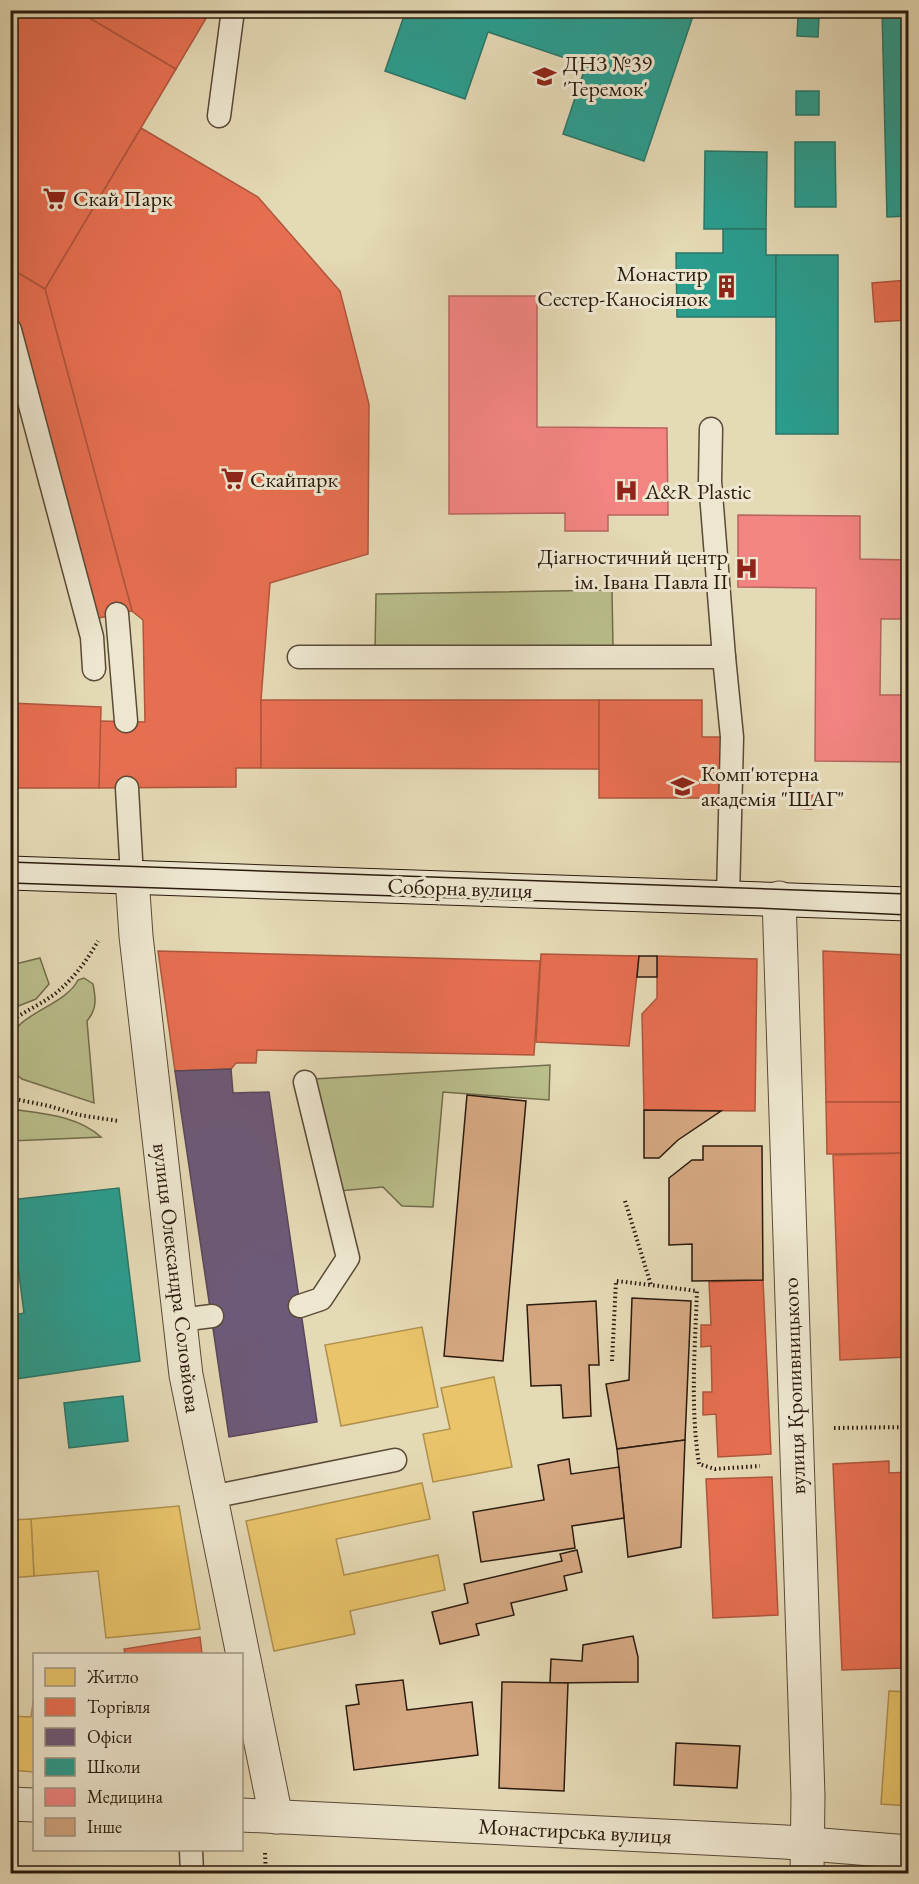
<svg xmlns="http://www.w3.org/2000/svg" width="919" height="1884" font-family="'EB Garamond',serif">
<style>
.green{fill:#b9be8b;stroke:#726c4c;stroke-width:1.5}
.homes{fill:#e9c46a;stroke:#b0914e;stroke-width:1.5}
.shops{fill:#e76f51;stroke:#af563d;stroke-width:1.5}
.offices{fill:#6d597a;stroke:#59465a;stroke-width:1.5}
.schools{fill:#2a9d8f;stroke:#2a7668;stroke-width:1.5}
.health{fill:#f28482;stroke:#b6645f;stroke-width:1.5}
.building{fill:#d5a882;stroke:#2b1a0e;stroke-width:1.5}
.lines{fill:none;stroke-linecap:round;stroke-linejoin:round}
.lane-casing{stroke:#5a4a38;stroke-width:25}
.street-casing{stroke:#5a4a38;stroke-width:35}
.secondary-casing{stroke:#2b1a0e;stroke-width:35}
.path{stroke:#2b1a0e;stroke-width:4;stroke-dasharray:1.5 3;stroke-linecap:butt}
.lane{stroke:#eee7d0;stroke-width:22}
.street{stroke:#eee7d0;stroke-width:33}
.secondary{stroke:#eee7d0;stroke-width:33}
.tram{stroke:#2b1a0e;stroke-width:1.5}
.labels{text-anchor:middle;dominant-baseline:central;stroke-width:6;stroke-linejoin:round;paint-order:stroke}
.poi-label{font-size:22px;fill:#2b1a0e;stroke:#eee7d0;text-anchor:start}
.street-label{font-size:22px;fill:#2b1a0e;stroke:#eee7d0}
</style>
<rect width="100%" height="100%" fill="#e5dab6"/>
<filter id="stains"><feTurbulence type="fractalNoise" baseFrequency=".00333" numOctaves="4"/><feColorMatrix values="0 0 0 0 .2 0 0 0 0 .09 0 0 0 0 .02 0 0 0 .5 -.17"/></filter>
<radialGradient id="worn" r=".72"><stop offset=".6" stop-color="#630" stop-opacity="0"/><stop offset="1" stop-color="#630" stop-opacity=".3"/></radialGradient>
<g class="green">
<path d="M612,590l1,58 -238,1 1,-55z"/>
<path d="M40,958l9,26 -13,15 -25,10v-44z"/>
<path d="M84,978l9,6c3,15 4,25 -6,37l7,82 -72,-24 -10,-8c1,-6 2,-12 2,-19 0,-4 -2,-9 -2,-14 3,-23 54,-33 66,-58z"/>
<path d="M550,1065l-1,35 -106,-8 -10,115 -31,-1 -19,-19 -44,4 -25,-112z"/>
<path d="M18,1110c30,4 61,7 83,27l-90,4v-30z"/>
</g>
<g class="homes">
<path d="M422,1327l16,80 -97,19 -16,-81z"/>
<path d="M494,1377l18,90 -79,15 -10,-48 27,-5 -9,-41z"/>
<path d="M422,1483l8,36 -94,20 8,36 94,-20 7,35 -95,21 5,23 -81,17 -28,-130z"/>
<path d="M179,1506l21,123 -94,9 -8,-67 -64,5 -3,-57z"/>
<path d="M31,1519l3,57 -24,2v-58z"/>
<path d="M889,1691l19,1v114l-27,-2z"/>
<path d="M34,1696v76l-24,-2v-54l21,1z"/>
<path d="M260,1868l1,6h-53l-1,-5z"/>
</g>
<g class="shops">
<path d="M10,10h66l100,59 -131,220 -35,-21z"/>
<path d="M76,10h135l-35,59z"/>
<path d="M141,128l117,69 82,94 29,113 -1,150 -98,29 -9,117v68h-25v19l-137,1 1,-67 45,1 -2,-102 -11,-9 -87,-322z"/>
<path d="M10,268l35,21 87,322 -38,8 -84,-330z"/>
<path d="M908,280v40l-33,2 -3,-39z"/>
<path d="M261,700h338v69l-338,-1z"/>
<path d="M599,700h103v37h19l1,61h-123z"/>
<path d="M10,703l91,4 -2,81h-89z"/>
<path d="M794,794l19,1 -1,14 -19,-1z"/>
<path d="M158,951l382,10 -6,94 -277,-5 -1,13h-20l-5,6 -56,2z"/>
<path d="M823,951l85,4v147h-82z"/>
<path d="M541,954l98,2 -10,90 -93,-4z"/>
<path d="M657,956l100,3 -2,152 -111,-1 -2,-96 15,-16z"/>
<path d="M826,1102h82v51l-81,1z"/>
<path d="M908,1153v204l-68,3 -7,-205z"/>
<path d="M763,1280l8,174 -53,3 -2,-43 -13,1v-23h9l-1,-46 -10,1v-22h10l-2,-43z"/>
<path d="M889,1461v12l19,-1v172h-5l1,24 -62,2 -9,-206z"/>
<path d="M772,1477l6,138 -65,3 -7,-139z"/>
<path d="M200,1637l2,17h-77l-1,-5z"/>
</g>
<path class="offices" d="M231,1069l2,24 36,-1 48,330 -88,15 -54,-366z"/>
<g class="schools">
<path d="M406,10h289l-51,151 -81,-27 23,-69 -98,-33 -23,67 -80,-28z"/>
<path d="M882,10h26v206l-21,1z"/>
<path d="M798,16l21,1 -1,20 -21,-1z"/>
<rect x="796" y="91" width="23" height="24"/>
<path d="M795,142h40l1,65h-41z"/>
<path d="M705,151l62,1 -1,77h-62z"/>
<path d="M723,229h43v26h10v62h-99l-1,-64h47z"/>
<rect x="776" y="255" width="62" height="179"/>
<path d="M119,1188l21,173 -130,19v-64l14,-3 -7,-54h-7v-59z"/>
<path d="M123,1396l5,45 -59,7 -5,-45z"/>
</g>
<g class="health">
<path d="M449,296h88v131l130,1 1,87h-60v16h-43v-18l-116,1z"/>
<path d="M738,515l122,1v43l48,1v59h-27l-1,76h28v67l-93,-1 1,-173 -78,-1z"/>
</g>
<g class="building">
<path d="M639,956h18v21h-20z"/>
<path d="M467,1095l59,6 -23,260 -59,-5z"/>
<path d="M644,1110l77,1 -43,29 -19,18h-15z"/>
<path d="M703,1146h59l1,134 -71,1v-37l-23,1v-67l23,-18h11z"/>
<path d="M632,1298l59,3 -6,139 -68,9 -11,-65 23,-4z"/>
<path d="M596,1301l3,64h-10l2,51 -28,2 -2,-33 -30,1 -4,-81z"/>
<path d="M685,1440l-4,107 -53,10 -11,-108z"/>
<path d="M569,1459l2,15 48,-7 5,51 -52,8 3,22 -94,14 -8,-50 71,-12 -6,-35z"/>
<path d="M577,1550l5,22 -18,4 3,14 -56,13 3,12 -38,9 3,11 -39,9 -8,-32 36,-9 -4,-19 98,-23 -2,-7z"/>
<path d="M633,1636l5,21v25l-88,1 1,-24 31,2 1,-16z"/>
<path d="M403,1680l4,30 65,-8 6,53 -124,15 -8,-64 13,-2 -3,-19z"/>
<path d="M502,1682l66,1 -4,108 -65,-3z"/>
<path d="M676,1743l64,3 -3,42 -63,-3z"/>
</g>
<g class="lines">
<defs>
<g id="lane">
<path d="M219,116l14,-106"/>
<path d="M10,330l82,307 2,32"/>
<path d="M711,429l-1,52 14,176 8,80 -4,160"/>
<path d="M117,614l9,107"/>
<path d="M299,657h425"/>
<path d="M127,788l5,89"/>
<path d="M300,1306l21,-7 27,-41 -43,-176"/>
<path d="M180,1320l32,-4"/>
<path d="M211,1497l184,-37"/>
<path d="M191,1850l1,24"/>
</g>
<g id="street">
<path d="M132,877l4,59 50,439 90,442"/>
<path d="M779,898l29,898 -1,78"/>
<path d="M10,1804l24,1"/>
<path d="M242,1815l543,27 123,10"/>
</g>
<path id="secondary" d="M10,873l898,31"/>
</defs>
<use href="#lane" class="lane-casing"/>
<use href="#street" class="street-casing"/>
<use href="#secondary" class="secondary-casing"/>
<g class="path">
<path d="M10,1023c12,-11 26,-16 39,-25 19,-12 38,-37 49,-57"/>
<path d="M10,1098l39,8 30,9 40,6"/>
<path d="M625,1201l26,84 46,6c-2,57 -7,115 2,173l16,5 45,-3"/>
<path d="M612,1361l4,-80 35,4"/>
<path d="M834,1428l74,-1"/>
<path d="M265,1853l1,21"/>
</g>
<use href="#lane" class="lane"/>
<use href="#street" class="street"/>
<use href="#secondary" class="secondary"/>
<g class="tram">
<path d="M10,862l898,32"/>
<path d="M10,883l746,25 152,7"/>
</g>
</g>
<defs>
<symbol id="school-bare" viewBox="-9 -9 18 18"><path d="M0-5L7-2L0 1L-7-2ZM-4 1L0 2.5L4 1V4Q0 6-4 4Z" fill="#8f2418" stroke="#eee7d0" stroke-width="2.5" paint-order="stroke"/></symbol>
<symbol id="supermarket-bare" viewBox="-9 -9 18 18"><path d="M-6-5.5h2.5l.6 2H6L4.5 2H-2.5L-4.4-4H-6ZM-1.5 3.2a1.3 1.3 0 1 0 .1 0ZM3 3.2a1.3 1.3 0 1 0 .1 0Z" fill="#8f2418" stroke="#eee7d0" stroke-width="2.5" paint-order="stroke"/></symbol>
<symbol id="building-bare" viewBox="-9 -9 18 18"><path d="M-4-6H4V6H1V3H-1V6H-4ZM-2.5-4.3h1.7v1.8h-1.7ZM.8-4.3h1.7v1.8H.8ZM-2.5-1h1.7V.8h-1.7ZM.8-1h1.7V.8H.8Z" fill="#8f2418" stroke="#eee7d0" stroke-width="2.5" paint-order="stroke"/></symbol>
<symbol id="hospital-bare" viewBox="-9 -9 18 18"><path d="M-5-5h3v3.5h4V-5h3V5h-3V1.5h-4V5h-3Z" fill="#8f2418" stroke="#eee7d0" stroke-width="2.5" paint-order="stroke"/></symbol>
</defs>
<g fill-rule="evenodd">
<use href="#school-bare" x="528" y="60" width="33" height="33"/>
<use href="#supermarket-bare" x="38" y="182" width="33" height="33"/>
<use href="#building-bare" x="710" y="270" width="33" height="33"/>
<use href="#supermarket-bare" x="216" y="462" width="33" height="33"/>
<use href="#hospital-bare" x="610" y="474" width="33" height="33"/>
<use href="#hospital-bare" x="730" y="552" width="33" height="33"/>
<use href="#school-bare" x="666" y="770" width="33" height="33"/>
</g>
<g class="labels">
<g class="poi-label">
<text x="563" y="63">ДНЗ №39<tspan x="563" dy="25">'Теремок'</tspan></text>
<text x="73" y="198">Скай Парк</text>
<text x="708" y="273" text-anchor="end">Монастир<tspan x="708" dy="25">Сестер-Каносіянок</tspan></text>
<text x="250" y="479">Скайпарк</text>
<text x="645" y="491">A&amp;R Plastic</text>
<text x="728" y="556" text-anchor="end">Діагностичний центр<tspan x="728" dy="25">ім. Івана Павла II</tspan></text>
<text x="701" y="773">Комп'ютерна<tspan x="701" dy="25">академія "ШАГ"</tspan></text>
</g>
<g class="street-label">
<text transform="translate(460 888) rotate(2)">Соборна вулиця</text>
<text transform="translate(177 1278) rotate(83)">вулиця Олександра Соловйова</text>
<text transform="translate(794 1386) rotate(-92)">вулиця Кропивницького</text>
<text transform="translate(575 1831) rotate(3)">Монастирська вулиця</text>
</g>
</g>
<rect width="919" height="1884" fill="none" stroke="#e5dab6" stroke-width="36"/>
<rect x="12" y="12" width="895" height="1860" fill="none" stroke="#2b1a0e" stroke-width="3"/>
<rect x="18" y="18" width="883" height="1848" fill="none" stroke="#2b1a0e" stroke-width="1.5"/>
<rect x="33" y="1653" width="210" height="198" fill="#eee7d0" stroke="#a09582" stroke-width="1.5"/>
<rect x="45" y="1668" width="30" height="18" fill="#e9c46a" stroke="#a09582" stroke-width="1.5"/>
<text x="87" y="1683" font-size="18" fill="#2b1a0e">Житло</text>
<rect x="45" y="1698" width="30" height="18" fill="#e76f51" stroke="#a09582" stroke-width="1.5"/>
<text x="87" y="1713" font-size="18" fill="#2b1a0e">Торгівля</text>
<rect x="45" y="1728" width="30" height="18" fill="#6d597a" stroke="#a09582" stroke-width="1.5"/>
<text x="87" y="1743" font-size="18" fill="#2b1a0e">Офіси</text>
<rect x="45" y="1758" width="30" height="18" fill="#2a9d8f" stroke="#a09582" stroke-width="1.5"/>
<text x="87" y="1773" font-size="18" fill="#2b1a0e">Школи</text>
<rect x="45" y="1788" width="30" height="18" fill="#f28482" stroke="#a09582" stroke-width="1.5"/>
<text x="87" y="1803" font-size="18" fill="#2b1a0e">Медицина</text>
<rect x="45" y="1818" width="30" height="18" fill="#d5a882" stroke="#a09582" stroke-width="1.5"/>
<text x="87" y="1833" font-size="18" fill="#2b1a0e">Інше</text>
<rect width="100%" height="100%" filter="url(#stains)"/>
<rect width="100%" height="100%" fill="url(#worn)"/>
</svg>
